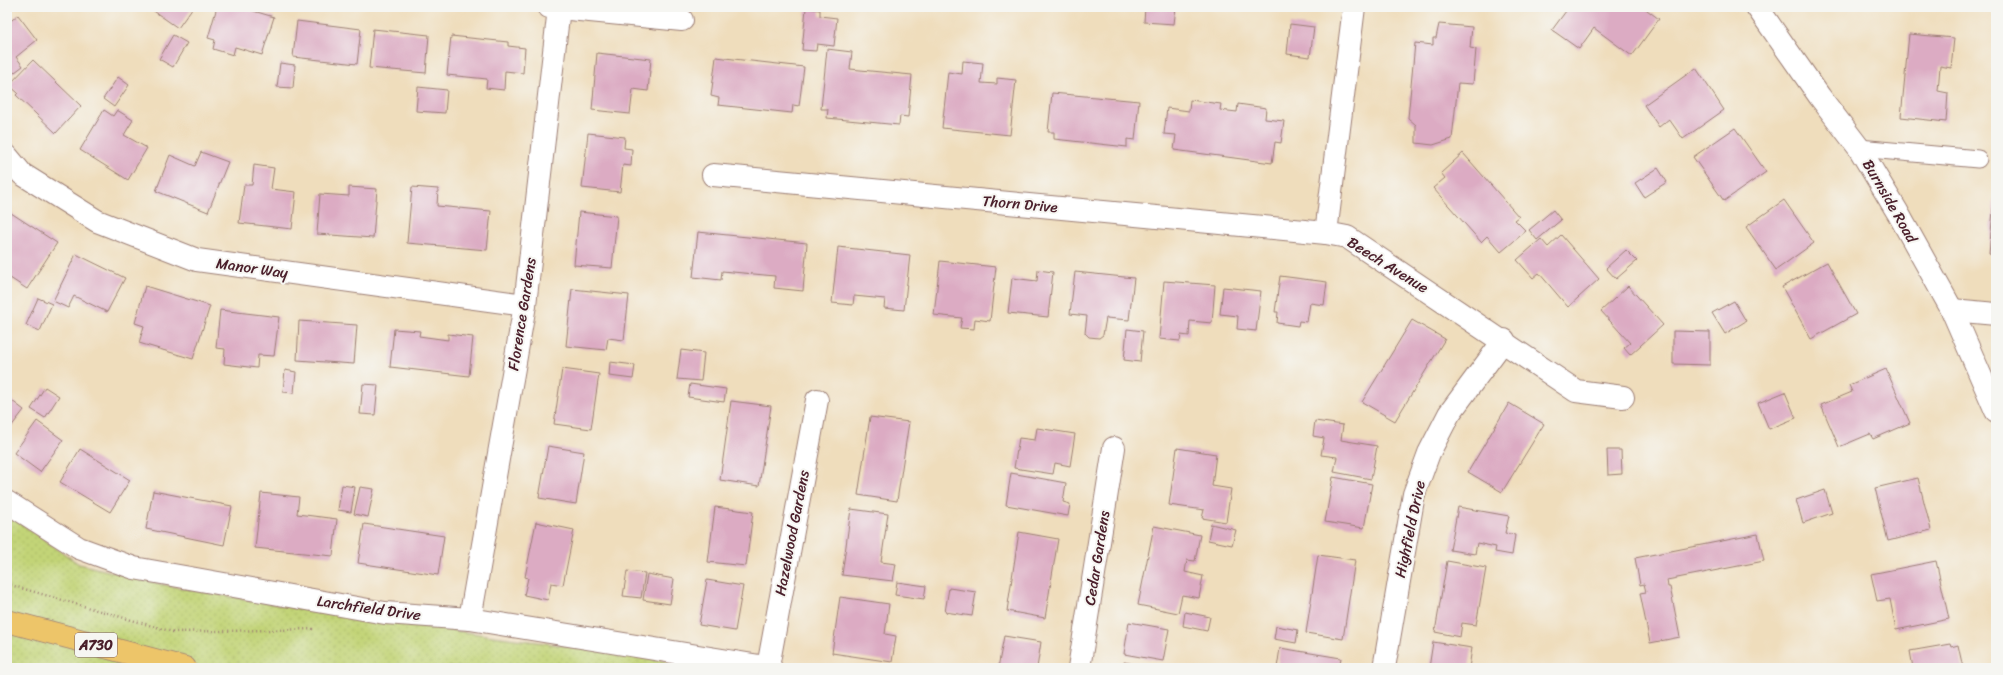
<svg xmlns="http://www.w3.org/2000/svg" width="2003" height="675" font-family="Sriracha,sans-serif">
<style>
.park{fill:url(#park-dots);stroke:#867a51}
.building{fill:#dcabc3}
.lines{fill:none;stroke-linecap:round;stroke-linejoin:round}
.service-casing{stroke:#9c7e74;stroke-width:19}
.minor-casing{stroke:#9c7e74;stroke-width:24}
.tertiary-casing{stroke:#9c7e74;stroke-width:24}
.primary-casing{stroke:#9c7e74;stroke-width:24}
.path{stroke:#9c7e74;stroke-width:2.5;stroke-dasharray:1 3;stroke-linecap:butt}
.service{stroke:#fff;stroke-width:17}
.minor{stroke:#fff;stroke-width:22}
.tertiary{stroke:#fff;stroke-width:22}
.primary{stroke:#edc569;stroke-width:22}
.labels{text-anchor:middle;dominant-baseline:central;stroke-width:4;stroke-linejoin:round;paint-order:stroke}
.shield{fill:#f6f6f2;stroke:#7e6067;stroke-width:1}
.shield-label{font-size:14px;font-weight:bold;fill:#4a1f2b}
.street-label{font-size:15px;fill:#4a1f2b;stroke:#f6f6f2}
</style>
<defs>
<pattern id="park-dots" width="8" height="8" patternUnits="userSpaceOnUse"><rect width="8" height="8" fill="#c2d477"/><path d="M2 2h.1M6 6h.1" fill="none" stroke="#a8b667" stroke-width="1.8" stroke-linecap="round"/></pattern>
</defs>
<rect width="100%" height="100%" fill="#f6f6f2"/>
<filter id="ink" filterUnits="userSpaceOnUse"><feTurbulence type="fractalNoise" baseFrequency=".025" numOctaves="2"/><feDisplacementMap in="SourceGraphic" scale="8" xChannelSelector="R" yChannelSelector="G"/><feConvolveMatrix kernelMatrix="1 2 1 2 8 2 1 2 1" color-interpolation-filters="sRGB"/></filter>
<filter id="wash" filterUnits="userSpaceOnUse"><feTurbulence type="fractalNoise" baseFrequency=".012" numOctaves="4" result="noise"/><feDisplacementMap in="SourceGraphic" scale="16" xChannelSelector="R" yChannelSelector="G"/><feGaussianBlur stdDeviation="0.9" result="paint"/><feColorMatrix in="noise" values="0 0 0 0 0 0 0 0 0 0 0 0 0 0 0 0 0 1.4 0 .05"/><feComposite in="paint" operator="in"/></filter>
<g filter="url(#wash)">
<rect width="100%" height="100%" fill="#efddbc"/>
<path class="park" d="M7,514l72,50 86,21 153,27 321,44 60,12h-692z"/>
<g id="blocks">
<g class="building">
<path d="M148,7h45l-15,21z"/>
<path d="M217,7h23l34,10 -12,38 -27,-8 -2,8 -20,-6 2,-9 -7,-2z"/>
<path d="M1145,7h31l-2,17 -30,-2z"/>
<path d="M1569,7h74l16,12 -27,37 -38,-28 -15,21 -27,-19z"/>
<path d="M806,8l14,2v6l17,2 -3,28 -17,-2 -1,7 -14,-1z"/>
<path d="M18,15l19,25 -21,17 7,9 -16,12v-54z"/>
<path d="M297,21l64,8 -4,35 -64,-7z"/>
<path d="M1290,24l24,3 -4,30 -23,-3z"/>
<path d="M1439,24l33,3 -2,21 6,1 -3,35 -15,-1 -6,56 -19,6 -17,-2v-18l-8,-7 7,-75 18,2v-7h3z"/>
<path d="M373,29l56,6 -3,38 -57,-5z"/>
<path d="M1909,34l45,4 -3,30 -11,-2 -1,13 -1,12 10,2 -2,29 -45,-5z"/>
<path d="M173,35l14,8 -14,24 -14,-8z"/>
<path d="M451,36l57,6v4l17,2 -2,25 -18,-2 -1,19 -18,-2 1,-9 -40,-4z"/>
<path d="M827,49l25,3 -2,17 62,6 -4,42 -8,-1 -1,9 -72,-7 1,-9h-7z"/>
<path d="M597,53l54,6 -3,32 -15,-2 -3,25 -38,-4z"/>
<path d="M716,57l88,10 -5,39 -6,-1 -1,8 -74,-8 1,-7 -8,-2z"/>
<path d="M33,60l48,46 -25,27 -40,-38 2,-2 -9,-8z"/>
<path d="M963,61l20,2 -2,20 16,1v-6l19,2 -6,55 -68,-7 6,-56 14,2z"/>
<path d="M280,63l15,2 -2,23 -16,-1z"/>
<path d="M1696,68l28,42 -41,29 -14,-20 -10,8 -15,-22z"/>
<path d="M118,77l11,8 -15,22 -11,-8z"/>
<path d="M418,87l29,3 -2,23 -29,-2z"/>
<path d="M1052,93l87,8 -4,39 -8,-1v8l-73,-8v-7h-6z"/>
<path d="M1190,100l31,4 -1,6 17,2 1,-8 28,4 -1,11 19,2 -3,22 -6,-1 -3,21 -98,-13 2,-15 -12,-1 3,-26 22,3z"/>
<path d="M104,110l9,6 4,-6 16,10 -9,15 23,13 -19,32 -48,-30z"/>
<path d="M1735,128l31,44 -42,29 -31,-44z"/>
<path d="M588,133l37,4 -1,11 8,1 -1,17 -8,-1 -3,27 -38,-4z"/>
<path d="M201,152l27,10 -20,50 -52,-21 14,-36 25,11z"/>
<path d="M1463,153l56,64 -4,3 11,11 -25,21 -14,-16 -6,6 -48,-54 12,-10 -4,-5z"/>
<path d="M254,165l20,3 -3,21 25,3 -4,37 -53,-6 5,-38h8z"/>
<path d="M1658,168l9,14 -23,15 -9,-14z"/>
<path d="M349,187l28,2 -4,49 -56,-4 3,-40 29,2z"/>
<path d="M412,187l26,2 -1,17 54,5 -4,39 -80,-7z"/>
<path d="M1995,189h1v66l-7,-1z"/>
<path d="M1784,200l30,43 -38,27 -30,-43z"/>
<path d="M1553,210l8,10 -24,20 -8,-10z"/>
<path d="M8,211l49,32 -30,46 -20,-13v-62z"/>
<path d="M579,212l38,4 -5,52 -38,-3z"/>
<path d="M698,232l109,11 -4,48 -29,-3 1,-12 -53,-5 -1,9 -28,-3z"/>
<path d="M1561,235l38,44 -31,28 -29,-34 -6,5 -16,-18 24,-21 7,8z"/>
<path d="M838,247l72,8 -6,55 -20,-2 1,-9 -31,-3 -1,9 -21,-2z"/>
<path d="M1626,250l11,11 -21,18 -10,-11z"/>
<path d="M76,254l49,24 -18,34 -33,-16 -6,12 -15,-7z"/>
<path d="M940,261l56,6 -6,54 -15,-2 -1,10 -14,-1 2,-10 -28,-3z"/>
<path d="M1827,262l29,52 -45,25 -29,-52z"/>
<path d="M1038,270l15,2 -5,45 -40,-4 4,-35 25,3z"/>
<path d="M1075,272l59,6 -5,42 -23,-2 -3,17 -4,3 -10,-1 -4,-4 2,-17 -17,-2z"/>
<path d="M1280,276l47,6 -3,23 -14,-2 -3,19 -8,-1 -1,5 -21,-3 1,-11h-3z"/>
<path d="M1164,281l51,4 -3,38 -22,-2 -1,15 -8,-1 -1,6 -21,-2z"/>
<path d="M145,286l65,20 -17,53 -54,-16 5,-17 -9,-3z"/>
<path d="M1628,286l35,39 -33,30 -6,-7 6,-5 -29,-32z"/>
<path d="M1223,287l38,4 -5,40 -19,-2 1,-13 -18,-2z"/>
<path d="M572,289l57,6 -5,45 -16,-2 -2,12 -40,-4z"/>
<path d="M38,298l14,6 -12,27 -14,-6z"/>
<path d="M1734,301l12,20 -21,13 -13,-21z"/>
<path d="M220,310l59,7 -5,39 -16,-1 -1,13 -33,-4 1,-15 -9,-1z"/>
<path d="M1412,320l33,19 -50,82 -33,-19z"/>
<path d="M299,321l58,4 -3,39 -57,-4z"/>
<path d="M394,329l26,2 -1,5 29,4v-6l25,3 -4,39 -79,-9z"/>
<path d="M1127,329l16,2 -3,31 -16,-2z"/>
<path d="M1673,331l37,1v33l-37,-1z"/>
<path d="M681,350l23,3 -3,28 -24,-2z"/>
<path d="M610,362l25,3 -2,14 -24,-3z"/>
<path d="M562,369l37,5 -8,55 -37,-5z"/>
<path d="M1886,369l24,54 -37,16 -3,-5 -31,13 -18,-42 31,-13 -3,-7z"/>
<path d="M285,370l11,2 -2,21 -11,-1z"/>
<path d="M363,384l15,1 -3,30 -15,-1z"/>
<path d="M690,384l36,5 -2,13 -36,-5z"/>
<path d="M45,387l14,9 -14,22 -14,-9z"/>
<path d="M1785,392l11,26 -27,11 -11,-26z"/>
<path d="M7,397l17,13 -17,22z"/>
<path d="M731,401l40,5 -12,80 -39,-6z"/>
<path d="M1509,403l35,21 -42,68 -34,-20z"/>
<path d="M870,417l39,5 -12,79 -39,-6z"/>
<path d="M37,421l26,19 -23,32 -26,-19z"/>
<path d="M1315,421l28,4 -2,15 36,6 -6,33 -37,-7 3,-15 -16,-2 3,-17 -11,-2z"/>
<path d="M1037,428l38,6 -5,32 -15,-3 -2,11 -39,-6 5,-30 16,2z"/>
<path d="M548,446l36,6 -8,52 -37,-6z"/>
<path d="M1177,448l39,6 -4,32 19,3 -5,33 -24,-4 2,-8 -35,-5z"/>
<path d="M80,449l50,31 -20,32 -50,-30z"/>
<path d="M1607,450h14l1,24 -14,1z"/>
<path d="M1011,473l55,10 -3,19 7,2 -2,12 -62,-11z"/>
<path d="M1333,477l39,7 -8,44 -39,-6z"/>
<path d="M1918,478l13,52 -43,11 -13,-53z"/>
<path d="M342,485l13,2 -4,25 -13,-2z"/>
<path d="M360,487l14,2 -6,28 -14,-3z"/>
<path d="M1825,490l7,23 -29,10 -7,-23z"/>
<path d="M153,491l79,15 -8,39 -78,-16z"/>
<path d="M261,493l38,4 -2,17 40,5 -4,37 -78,-8z"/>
<path d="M715,507l38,5 -7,54 -38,-4z"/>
<path d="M1458,507l51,9 -4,17 10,2 -3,20 -17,-3 1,-5 -19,-4 -2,11 -25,-4z"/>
<path d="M851,509l37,5 -7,48 15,2 -3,17 -51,-6z"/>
<path d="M536,522l38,8 -11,55 -12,-2 -3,17 -24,-5 4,-17 -3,-1z"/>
<path d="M364,524l80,12 -6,39 -80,-12z"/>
<path d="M1211,524l25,6 -4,15 -24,-5z"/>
<path d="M1154,526l46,9 -5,26 -8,-1 -2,12 18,4 -4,22 -17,-3 -4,18 -40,-8z"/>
<path d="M1019,532l39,7 -13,79 -38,-7z"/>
<path d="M1758,534l6,27 -97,19 1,7h2l10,50 -30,6 -10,-50 6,-1 -2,-8 -4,1 -5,-27z"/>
<path d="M1318,555l37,5 -12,79 -37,-6z"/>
<path d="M1447,561l39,7 -10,57 -14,-2 -2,14 -25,-5z"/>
<path d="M1936,561l13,58 -53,11 -6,-31 -13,2 -6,-27z"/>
<path d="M627,571l18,2 -4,25 -18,-2z"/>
<path d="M647,574l27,5 -4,25 -27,-4z"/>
<path d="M707,580l36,6 -8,45 -36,-6z"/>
<path d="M897,582l29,4 -2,13 -29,-4z"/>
<path d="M949,588l27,4 -4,24 -27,-4z"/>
<path d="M840,597l49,7 -4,30 11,2 -4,26 -60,-9z"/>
<path d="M1185,612l25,5 -3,14 -24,-5z"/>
<path d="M1129,622l40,7 -6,32 -39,-7z"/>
<path d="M1276,626l22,4 -2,13 -22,-4z"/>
<path d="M1004,636l37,6 -4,26h-39z"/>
<path d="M1433,642l39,6 -3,20h-40z"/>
<path d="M1950,644l1,3 7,-2 5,23h-50l-3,-17z"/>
<path d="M1280,648l61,10 -2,10h-62z"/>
<path d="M1124,662l26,5v1h-27z"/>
</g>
</g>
</g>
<g filter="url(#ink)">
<use href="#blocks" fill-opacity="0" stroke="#9c7e74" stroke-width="1"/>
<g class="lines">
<defs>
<path id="service" d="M1859,148l119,11"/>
<g id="minor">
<path d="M549,7l133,13"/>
<path d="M1354,7l-28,226 21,4 229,154 47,6"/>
<path d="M7,156l15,18 75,47 100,39 328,45"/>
<path d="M713,175l613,58"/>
<path d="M1952,310l44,4"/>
<path d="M7,502l72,46 55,20 251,45 85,6 301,49"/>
<path d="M470,619l55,-314 34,-297"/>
<path d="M768,667l49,-267"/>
<path d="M1079,668l35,-220"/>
<path d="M1384,668l30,-174 15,-41 20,-39 55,-74"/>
</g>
<path id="tertiary" d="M1757,7l63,90 39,51 39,65 54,97 44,101"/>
<path id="primary" d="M7,621l178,47"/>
</defs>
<use href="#service" class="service-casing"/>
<use href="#minor" class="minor-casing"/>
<use href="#tertiary" class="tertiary-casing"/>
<use href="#primary" class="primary-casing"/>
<path class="path" d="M7,584l166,48 143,-3"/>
<use href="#service" class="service"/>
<use href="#minor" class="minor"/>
<use href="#tertiary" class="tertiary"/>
<use href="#primary" class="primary"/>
</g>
</g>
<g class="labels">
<rect class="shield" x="75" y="633" width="42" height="24" rx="3"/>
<g class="shield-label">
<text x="96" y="645">A730</text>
</g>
<g class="street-label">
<text transform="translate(1890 201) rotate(60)">Burnside Road</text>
<text transform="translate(1020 204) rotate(5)">Thorn Drive</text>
<text transform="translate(1388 265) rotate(32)">Beech Avenue</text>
<text transform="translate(252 268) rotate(8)">Manor Way</text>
<text transform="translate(522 314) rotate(-81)">Florence Gardens</text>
<text transform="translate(1410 529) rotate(-78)">Highfield Drive</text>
<text transform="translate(792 533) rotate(-79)">Hazelwood Gardens</text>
<text transform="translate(1097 558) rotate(-81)">Cedar Gardens</text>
<text transform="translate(369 608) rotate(8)">Larchfield Drive</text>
</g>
</g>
<rect width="2003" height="675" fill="none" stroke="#f6f6f2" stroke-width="24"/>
</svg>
